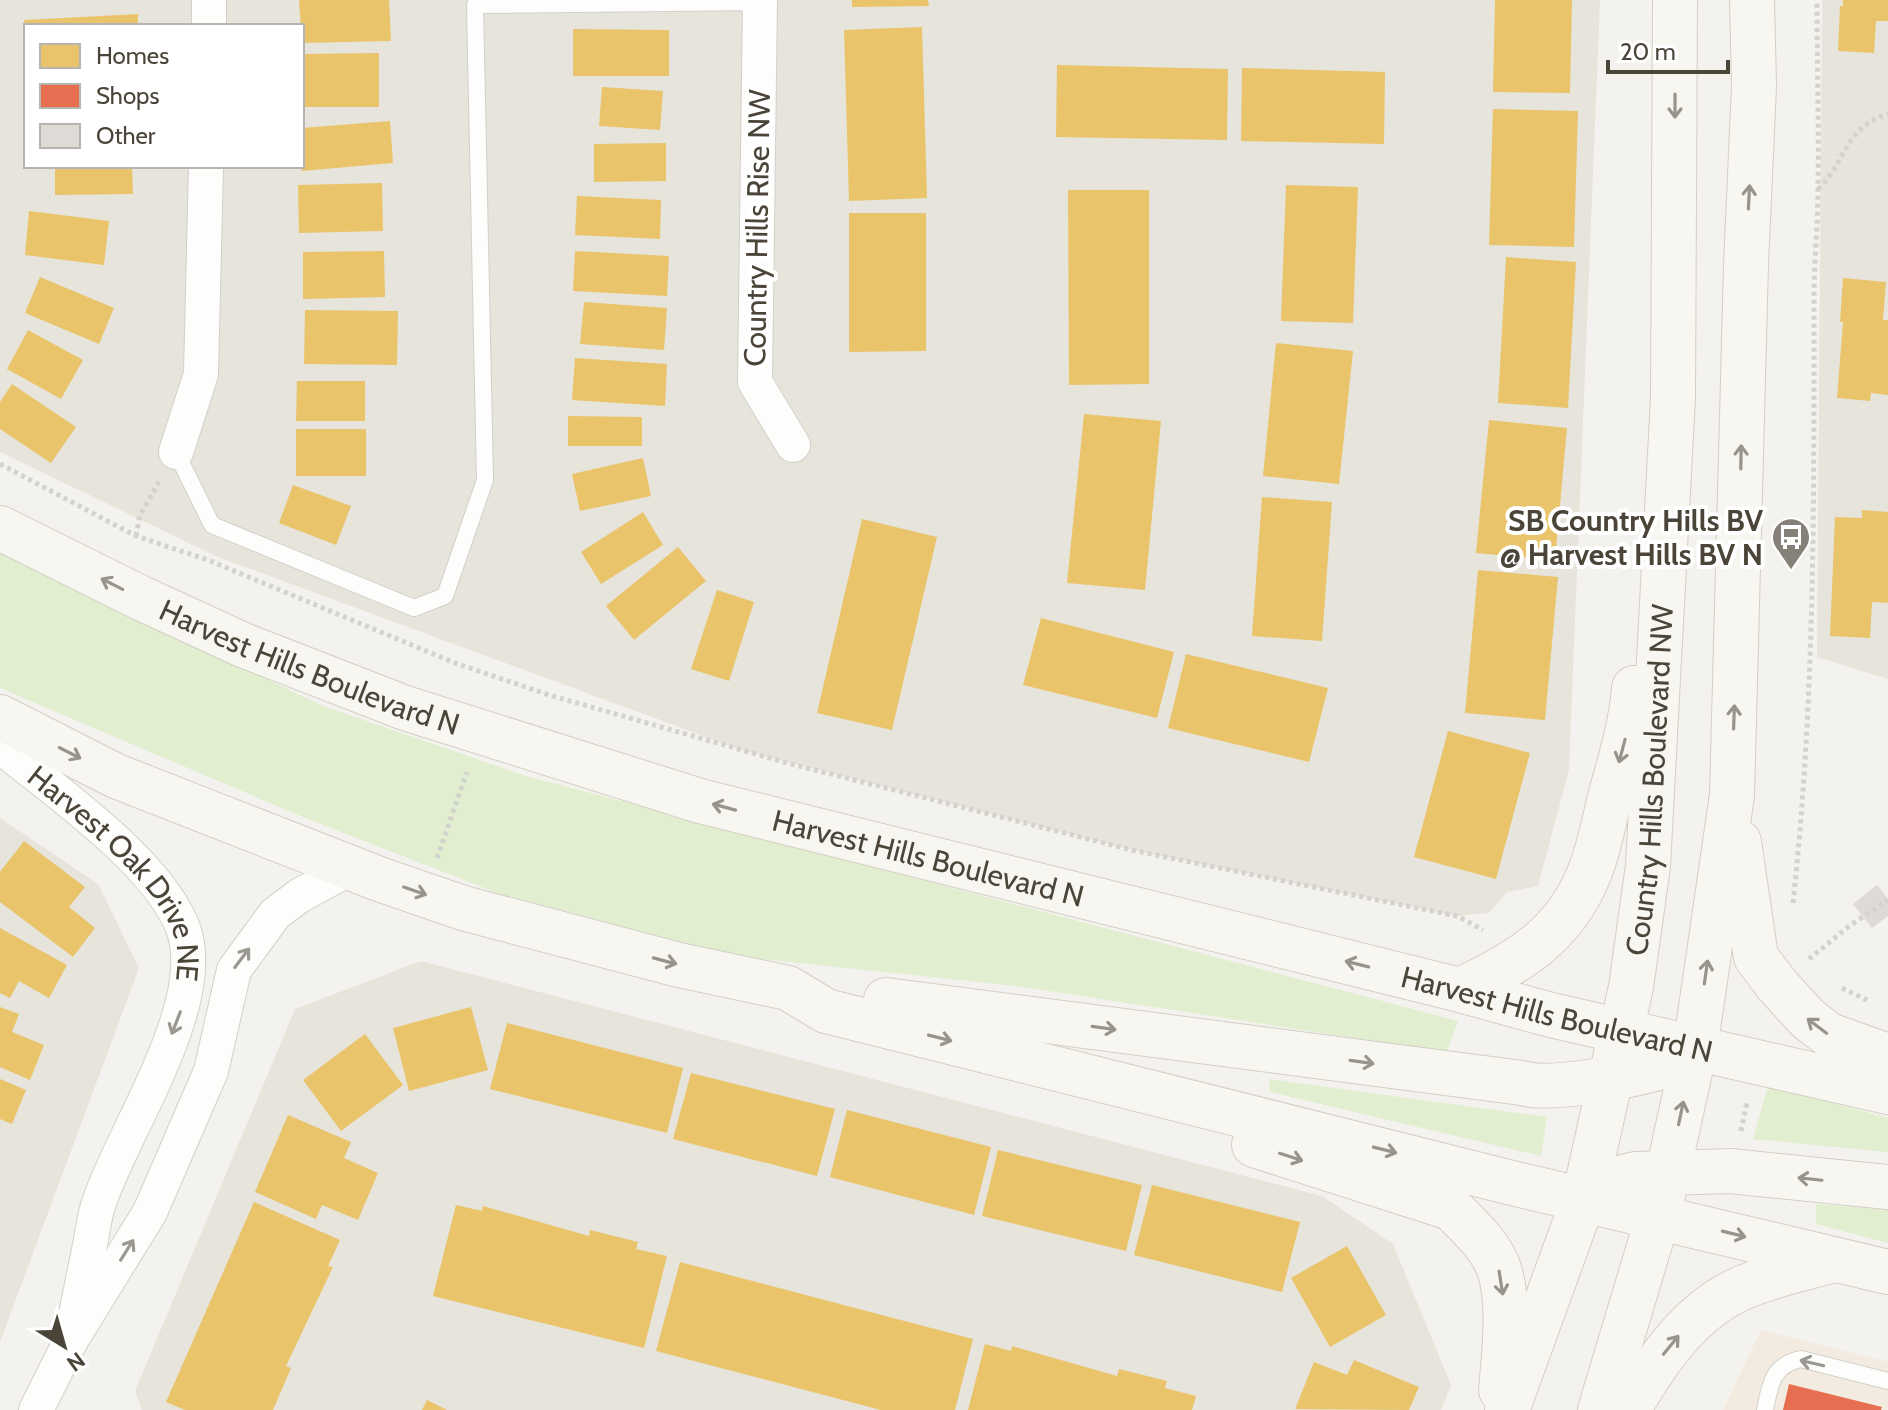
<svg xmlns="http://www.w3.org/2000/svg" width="1888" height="1410" font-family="Cabin,sans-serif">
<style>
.residential{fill:#e7e4dc;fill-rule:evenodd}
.commercial{fill:#f3ebdf}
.green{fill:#e1eecf}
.homes{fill:#e9c46a}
.shops{fill:#e76f51}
.building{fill:#dedbd6}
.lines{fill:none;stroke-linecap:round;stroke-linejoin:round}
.service-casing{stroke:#d2d0cb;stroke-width:18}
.minor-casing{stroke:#d2d0cb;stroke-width:36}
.secondary-casing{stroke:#d3cfc5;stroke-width:46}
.path{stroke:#d3d2cc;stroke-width:5;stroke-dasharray:4 4;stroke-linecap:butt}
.service{stroke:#fdfdfc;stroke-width:16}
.minor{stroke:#fdfdfc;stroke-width:34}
.secondary{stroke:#f7f6f1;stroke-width:44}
.oneway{stroke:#98948c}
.oneway2{stroke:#9b9791}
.labels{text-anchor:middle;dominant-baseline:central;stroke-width:8;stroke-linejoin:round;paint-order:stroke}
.street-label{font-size:30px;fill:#4b4439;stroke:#fff}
.poi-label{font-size:30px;font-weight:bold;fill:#4b4439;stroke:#fff;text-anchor:end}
</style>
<rect width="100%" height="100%" fill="#f4f2ee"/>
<g class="residential">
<path d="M0,0h1600l-31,770 -31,116 -31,6 -18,21 -32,3 -321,-65 -392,-100 -526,-194 -218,-105zM26,26h276v140h-276z"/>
<path d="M1822,0h66v679l-71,-22z"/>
<path d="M0,818l98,66 41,84 -139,374z"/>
<path d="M421,961l901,235 71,48 58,141 -10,25h-1299l-7,-19 160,-382z"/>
</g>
<path class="commercial" d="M1761,1330l127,32v48h-165z"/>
<g class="green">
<path d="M0,552l323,154 203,70 932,245 -11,31 -431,-66 -281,-30 -238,-63 -194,-76 -303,-129z"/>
<path d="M1269,1079l278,38 -6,39 -271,-64z"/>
<path d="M1768,1085l120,33v34l-135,-13z"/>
<path d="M1816,1204l72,6v33l-72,-19z"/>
</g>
<g class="homes">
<path d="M299,0h90l2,41 -89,2z"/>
<path d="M852,0h76l1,6 -77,1z"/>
<path d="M1495,0h77l-2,93 -77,-1z"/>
<path d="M1843,0h45v21h-12l-2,32 -36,-2 2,-45h3z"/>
<path d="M138,14v12h-113l-1,-6z"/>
<path d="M922,27l5,171 -78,3 -5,-171z"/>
<path d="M573,29l96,1v46h-96z"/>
<path d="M379,53v54h-77v-53z"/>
<path d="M1057,65l171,4 -1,71 -171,-3z"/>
<path d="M1242,68l143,4 -1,72 -143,-3z"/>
<path d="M602,87l61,4 -3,39 -61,-4z"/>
<path d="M1493,109l85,2 -4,136 -85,-2z"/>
<path d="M390,121l3,42 -91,8v-43z"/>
<path d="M666,143v38l-72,1v-38z"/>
<path d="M55,166h77l1,28 -78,1z"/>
<path d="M382,183l1,48 -84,2 -1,-48z"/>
<path d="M1286,185l72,2 -5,136 -72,-2z"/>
<path d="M1068,190h81v194l-80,1z"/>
<path d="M577,196l84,4 -1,39 -85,-4z"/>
<path d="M29,211l80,10 -5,44 -79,-10z"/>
<path d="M849,213h77v138l-77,1z"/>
<path d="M384,251l1,46 -82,2v-47z"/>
<path d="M575,251l94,5 -2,40 -94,-5z"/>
<path d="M1506,257l70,5 -8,146 -70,-5z"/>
<path d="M40,277l74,31 -15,36 -74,-31z"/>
<path d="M1843,278l43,4 -3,38h5v75l-17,-2 -1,8 -33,-3 6,-76h-3z"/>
<path d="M584,302l83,6 -3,42 -84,-6z"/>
<path d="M305,310l93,1 -1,54 -93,-1z"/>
<path d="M28,330l55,30 -22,39 -54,-30z"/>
<path d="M1276,343l77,8 -14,133 -76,-8z"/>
<path d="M575,358l92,6 -2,42 -93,-6z"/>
<path d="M297,381h68v40h-69z"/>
<path d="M12,384l64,43 -25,36 -51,-34v-27z"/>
<path d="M1084,414l77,7 -16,169 -78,-7z"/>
<path d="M568,416l74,1v29h-74z"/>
<path d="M1489,420l78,8 -12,132 -79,-7z"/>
<rect x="296" y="429" width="70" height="47"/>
<path d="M643,458l8,38 -71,15 -8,-37z"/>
<path d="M293,485l58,21 -15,39 -57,-22z"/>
<path d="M1262,497l70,5 -10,139 -70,-5z"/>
<path d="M1862,510l26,2v91l-16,-1 -2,36 -40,-2 5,-119 27,1z"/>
<path d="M643,512l20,33 -62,39 -20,-32z"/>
<path d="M862,519l75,18 -45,193 -75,-17z"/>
<path d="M678,547l28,34 -72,59 -28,-34z"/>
<path d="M1478,570l80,7 -13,143 -80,-7z"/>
<path d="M717,590l37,12 -25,79 -38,-12z"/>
<path d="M1041,618l133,34 -17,66 -134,-33z"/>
<path d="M1186,654l142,34 -19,74 -141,-34z"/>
<path d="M1448,731l82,22 -34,126 -82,-22z"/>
<path d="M24,841l61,46 -16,20 26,21 -22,29 -73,-55v-30z"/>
<path d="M0,928l67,37 -18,33 -30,-17 -9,17 -10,-5z"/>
<path d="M0,1007l19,7 -7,18 32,13 -14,35 -30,-13z"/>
<path d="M471,1007l17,63 -79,21 -16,-63z"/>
<path d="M507,1023l176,45 -16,65 -177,-44z"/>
<path d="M365,1034l38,51 -62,46 -38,-51z"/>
<path d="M691,1073l144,36 -18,67 -144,-37z"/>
<path d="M0,1079l26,11 -14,34 -12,-5z"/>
<path d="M847,1110l144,37 -17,68 -144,-38z"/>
<path d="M288,1115l63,27 -7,16 34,15 -20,47 -36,-15 -6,14 -61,-27z"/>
<path d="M998,1150l144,35 -16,66 -144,-35z"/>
<path d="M1152,1185l148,37 -18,70 -148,-37z"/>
<path d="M254,1202l86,38 -12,26 5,1 -47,99 5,2 -18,42h-88l-19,-8z"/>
<path d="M456,1205l26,6 1,-5 106,30 1,-6 48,12 -2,7 31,7 -23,92 -211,-52z"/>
<path d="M1347,1246l39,69 -56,32 -39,-69z"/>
<path d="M680,1262l293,77 -18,71h-74l-225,-59z"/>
<path d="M985,1344l26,7 1,-5 105,30 2,-7 48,12 -2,7 31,8 -4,14h-224z"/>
<path d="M1354,1360l65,27 -10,23 -114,-1 19,-47 33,13z"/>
<path d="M427,1400l20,10h-25z"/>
</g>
<path class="shops" d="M1789,1384l93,23 -1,3h-98z"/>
<path class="building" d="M1877,885l11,14v17l-16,12 -19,-24z"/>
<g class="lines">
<defs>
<g id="service">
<path d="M176,452l36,73 202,83 31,-12 40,-116 -10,-475 285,-3"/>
<path d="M1765,1410c5,-25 7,-45 36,-51l87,22"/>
</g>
<g id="minor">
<path d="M760,0l-5,382 38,63"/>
<path d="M209,26v-26"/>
<path d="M176,452l25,-78 5,-208"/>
<path id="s1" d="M0,746c57,47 151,111 181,177 34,75 -59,208 -82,280 -5,13 -6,28 -9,42 -6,31 -13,63 -19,95"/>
<path d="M36,1410l35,-70 79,-128 61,-141 23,-101 41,-56 24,-18 51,-28"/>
</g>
<g id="secondary">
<path id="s2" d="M0,528l143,71 100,46 162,63 295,93 760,189 91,25 337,77"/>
<path d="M0,717l116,59 263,103 84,29 216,57 109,23 38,23 690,173 372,88"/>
<path d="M1739,842l17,115 21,28 31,34 21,16 59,21"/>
<path d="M1460,990c58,-27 104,-54 129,-116 10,-24 15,-52 21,-77 10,-36 21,-71 24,-109"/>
<path d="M886,1000l636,83c28,9 116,-8 145,-18 10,-4 19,-11 28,-16"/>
<path d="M1254,1145l197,63c18,18 41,38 49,64 10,34 4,83 1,118"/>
<path d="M1584,1198l26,-18 26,-6 94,-3 158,16"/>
<path id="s3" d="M1507,1410l77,-212 47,-211 17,-121 25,-468 2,-398"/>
<path d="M1600,1410l58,-193 37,-168 37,-254 14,-530 8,-179 -2,-86"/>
<path d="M1628,1410c24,-41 50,-82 90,-109 33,-22 78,-30 116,-41"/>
</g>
</defs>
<use href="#service" class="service-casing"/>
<use href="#minor" class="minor-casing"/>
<use href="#secondary" class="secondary-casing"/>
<g class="path">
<path d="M1818,189c28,-26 26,-62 70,-75"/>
<path d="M0,464l136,72 72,24 247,103 94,32 242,69 345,87 321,65 26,14"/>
<path d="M136,536l4,-21 19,-33"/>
<path d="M437,858l30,-86"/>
<path d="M1793,903c22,-201 21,-404 21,-606 0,-36 4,-73 4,-109 1,-63 -1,-125 -1,-188"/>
<path d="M1809,959l39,-32 40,-27"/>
<path d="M1842,988l27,13"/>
<path d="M1741,1131l6,-29"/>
</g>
<use href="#service" class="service"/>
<use href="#minor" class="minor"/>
<use href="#secondary" class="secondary"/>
</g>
<defs><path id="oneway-shaft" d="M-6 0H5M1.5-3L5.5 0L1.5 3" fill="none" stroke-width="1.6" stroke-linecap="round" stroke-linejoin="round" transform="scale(2)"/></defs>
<g class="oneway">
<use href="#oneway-shaft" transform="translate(1675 106) rotate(90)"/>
<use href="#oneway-shaft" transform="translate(1749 197) rotate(-87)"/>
<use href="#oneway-shaft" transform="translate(1741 457) rotate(-89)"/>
<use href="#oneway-shaft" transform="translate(112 584) rotate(-153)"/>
<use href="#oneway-shaft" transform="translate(1734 717) rotate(-88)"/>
<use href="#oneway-shaft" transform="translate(1622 751) rotate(105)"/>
<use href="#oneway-shaft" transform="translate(70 753) rotate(27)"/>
<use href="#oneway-shaft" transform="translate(724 807) rotate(-165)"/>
<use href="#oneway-shaft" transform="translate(415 891) rotate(19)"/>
<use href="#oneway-shaft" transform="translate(665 961) rotate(15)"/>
<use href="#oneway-shaft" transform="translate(1357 964) rotate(-166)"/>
<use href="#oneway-shaft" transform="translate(1706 972) rotate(-82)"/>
<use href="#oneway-shaft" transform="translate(1817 1026) rotate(-143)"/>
<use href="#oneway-shaft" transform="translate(1104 1028) rotate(8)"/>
<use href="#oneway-shaft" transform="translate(940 1038) rotate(14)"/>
<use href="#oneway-shaft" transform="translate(1362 1062) rotate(8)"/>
<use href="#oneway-shaft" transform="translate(1681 1113) rotate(-78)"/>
<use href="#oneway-shaft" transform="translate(1385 1150) rotate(14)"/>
<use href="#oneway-shaft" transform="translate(1291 1157) rotate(18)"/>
<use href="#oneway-shaft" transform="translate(1810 1179) rotate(-174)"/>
<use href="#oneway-shaft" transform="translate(1734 1234) rotate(14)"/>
<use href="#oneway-shaft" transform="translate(1501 1283) rotate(81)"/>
<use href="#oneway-shaft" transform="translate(1671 1345) rotate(-51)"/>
</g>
<g class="oneway2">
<use href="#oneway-shaft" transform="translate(242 958) rotate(-53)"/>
<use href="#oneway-shaft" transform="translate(176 1023) rotate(111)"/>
<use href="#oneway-shaft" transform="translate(127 1250) rotate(-58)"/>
<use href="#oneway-shaft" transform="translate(1812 1363) rotate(-167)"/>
</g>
<defs>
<symbol id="bus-pin" viewBox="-11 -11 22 30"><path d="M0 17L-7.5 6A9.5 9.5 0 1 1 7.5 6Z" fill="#868178" stroke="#fff"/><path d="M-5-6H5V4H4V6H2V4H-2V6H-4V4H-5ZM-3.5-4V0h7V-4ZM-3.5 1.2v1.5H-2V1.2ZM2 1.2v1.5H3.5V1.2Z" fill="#fff"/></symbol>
</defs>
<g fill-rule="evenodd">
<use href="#bus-pin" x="1769" y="515" width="44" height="60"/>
</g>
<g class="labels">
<g class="street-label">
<text transform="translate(757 228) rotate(-89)">Country Hills Rise NW</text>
<text stroke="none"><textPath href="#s2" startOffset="340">Harvest Hills Boulevard N</textPath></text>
<text stroke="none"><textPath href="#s3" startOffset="650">Country Hills Boulevard NW</textPath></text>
<text stroke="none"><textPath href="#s2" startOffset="988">Harvest Hills Boulevard N</textPath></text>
<text stroke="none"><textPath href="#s1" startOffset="178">Harvest Oak Drive NE</textPath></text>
<text stroke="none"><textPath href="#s2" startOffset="1636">Harvest Hills Boulevard N</textPath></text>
</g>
<g class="poi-label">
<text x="1763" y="520">SB Country Hills BV<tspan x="1763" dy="34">@ Harvest Hills BV N</tspan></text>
</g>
</g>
<rect x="24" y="24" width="280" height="144" fill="#ffffff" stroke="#b7b4b0" stroke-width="2"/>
<rect x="40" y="44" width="40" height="24" fill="#e9c46a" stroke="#b7b4b0" stroke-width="2"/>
<text x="96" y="64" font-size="24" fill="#4b4439">Homes</text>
<rect x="40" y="84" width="40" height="24" fill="#e76f51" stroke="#b7b4b0" stroke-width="2"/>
<text x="96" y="104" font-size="24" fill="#4b4439">Shops</text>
<rect x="40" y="124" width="40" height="24" fill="#dedbd6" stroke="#b7b4b0" stroke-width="2"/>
<text x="96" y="144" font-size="24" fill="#4b4439">Other</text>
<g transform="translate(64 1346) rotate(143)" stroke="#ffffff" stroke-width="6" paint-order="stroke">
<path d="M0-6L14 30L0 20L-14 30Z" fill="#4b4439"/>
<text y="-12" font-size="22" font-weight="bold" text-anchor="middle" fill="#4b4439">N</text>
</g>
<path d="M1608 60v12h120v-12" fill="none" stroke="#4b4439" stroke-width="4"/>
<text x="1620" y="60" font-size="24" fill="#4b4439" stroke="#ffffff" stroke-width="6" paint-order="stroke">20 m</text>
</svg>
